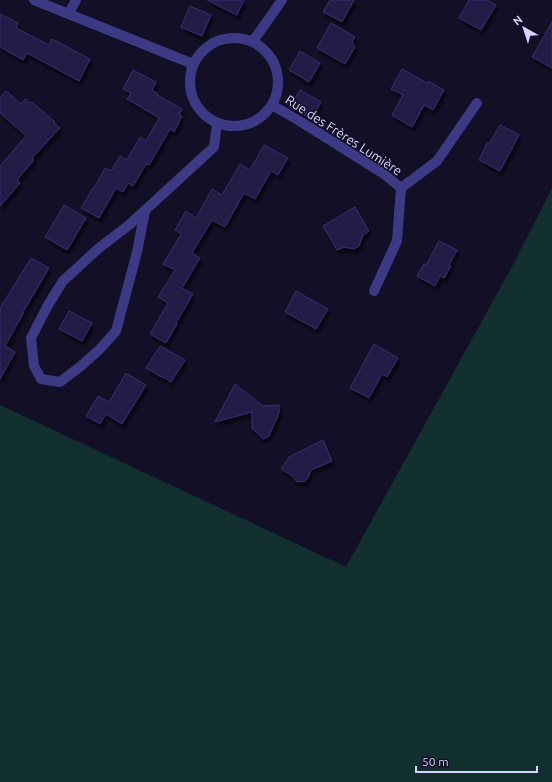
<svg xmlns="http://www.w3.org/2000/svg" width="552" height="782" font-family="Ubuntu,sans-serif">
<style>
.green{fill:#12302f}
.building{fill:#241b47;stroke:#3b2d73;filter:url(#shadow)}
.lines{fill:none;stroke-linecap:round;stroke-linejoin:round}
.minor{stroke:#3d3a85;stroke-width:10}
.labels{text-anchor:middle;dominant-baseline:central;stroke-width:3;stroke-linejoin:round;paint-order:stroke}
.street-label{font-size:13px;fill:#d9d4ff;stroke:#130f26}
</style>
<defs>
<filter id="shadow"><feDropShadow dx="2.5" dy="4.5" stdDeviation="1" flood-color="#0009"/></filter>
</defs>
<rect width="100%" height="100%" fill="#130f26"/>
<path class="green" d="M552,188v594h-552v-377l346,162 168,-304z"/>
<g class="building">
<path d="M207,0h37l-7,15z"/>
<path d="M330,0h24l-12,22 -19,-10z"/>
<path d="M469,0h18l9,5 -15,25 -22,-12z"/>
<path d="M190,6l21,9 -9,21 -21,-9z"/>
<path d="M0,14l18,9 -2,5 33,17 3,-6 38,20 -11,22 -52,-28 -4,7 -23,-13z"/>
<path d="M552,22v46l-20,-11z"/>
<path d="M331,23l24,14 -3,5 3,5 -10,17 -28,-16z"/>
<path d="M300,51l20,12 -11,19 -20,-12z"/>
<path d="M402,69l25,14 1,-2 16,9 -11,20 -9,-5 -12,22 -20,-12 11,-20 -12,-6z"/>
<path d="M133,70l23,12 -4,8 6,4 -1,1 25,14 -3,6 3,1 -8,16 -4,-3 -21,36 -3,-1 -13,22 -5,-3 -5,9 -7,-4 -17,30 -18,-10 12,-20h1l11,-20 6,3 9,-15 7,4 13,-23 6,4 13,-23 -32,-19 4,-6 -8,-4z"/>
<path d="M300,90l21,12 -10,17 -21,-12z"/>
<path d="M6,91l15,13 4,-5 5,4 2,-1 23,20 -1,1 6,5 -28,30 2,2 -17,20 3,3 -20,23v-40l26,-30 -26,-23v-15z"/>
<path d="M500,125l19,10 -19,36 -21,-11 8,-17 2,1z"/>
<path d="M264,145l24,13 -10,17 -7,-4 -16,28 -11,-6 -19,34 -13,-7 -20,33 8,5 -18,30 11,6 -17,29 1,1 -11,19 -16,-9 18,-31 -10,-6 17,-27 -12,-6 18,-30 -6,-4 11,-19 10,7 16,-29 10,6 18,-31 10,6z"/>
<path d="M64,205l22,13 -19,32 -22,-13z"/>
<path d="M355,207l14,24 -6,4 -4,11 -5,3 -10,-2 -7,3 -14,-24z"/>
<path d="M439,241l18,9 -8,15 2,1 -7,12 -4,-2 -5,10 -18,-10 7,-12 2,1z"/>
<path d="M31,258l18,10 -26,44h1l-19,34 10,6 -15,27v-71z"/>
<path d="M296,291l32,18 -12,20 -31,-17z"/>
<path d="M69,311l23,12 -10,18 -23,-12z"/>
<path d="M374,344l24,14 -11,19 -5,-3 -13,24 -19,-10z"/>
<path d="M160,346l25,14 -14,22 -7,-5 -1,1 -17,-10z"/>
<path d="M126,373l20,12 -24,39 -16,-10 -6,10 -14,-8 12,-20 11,6z"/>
<path d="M235,384l28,22 16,-1v8l-10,23 -6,3 -11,-11v-16l-37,10z"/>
<path d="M323,440l9,21 -21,9 -3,8 -3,3 -8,1 -6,-7 -10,-6 8,-12z"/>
</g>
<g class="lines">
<g class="minor">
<path d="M34,0l159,64"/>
<path d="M69,13l7,-13"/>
<circle cx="234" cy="82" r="44"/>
<path d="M253,41l29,-41"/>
<path d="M272,105l26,15 86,54 17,14"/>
<path d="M145,211l-8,41 -21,79 -16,18 -19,17 -21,16 -19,-3 -7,-13 -3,-28 17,-33 15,-24 36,-33 30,-23 85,-78 3,-24"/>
<path d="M374,291l23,-50 4,-53 36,-27 40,-58"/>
</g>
</g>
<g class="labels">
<g class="street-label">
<text transform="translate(344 135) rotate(33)">Rue des Frères Lumière</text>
</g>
</g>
<g transform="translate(524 28) rotate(321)" stroke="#130f26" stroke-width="3" paint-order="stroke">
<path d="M0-3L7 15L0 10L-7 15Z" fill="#d9d4ff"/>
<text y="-6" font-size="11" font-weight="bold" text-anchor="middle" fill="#d9d4ff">N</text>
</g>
<path d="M416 766v6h121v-6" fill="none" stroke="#d9d4ff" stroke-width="2"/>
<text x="422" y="766" font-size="12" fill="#d9d4ff" stroke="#130f26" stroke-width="3" paint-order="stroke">50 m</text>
</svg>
